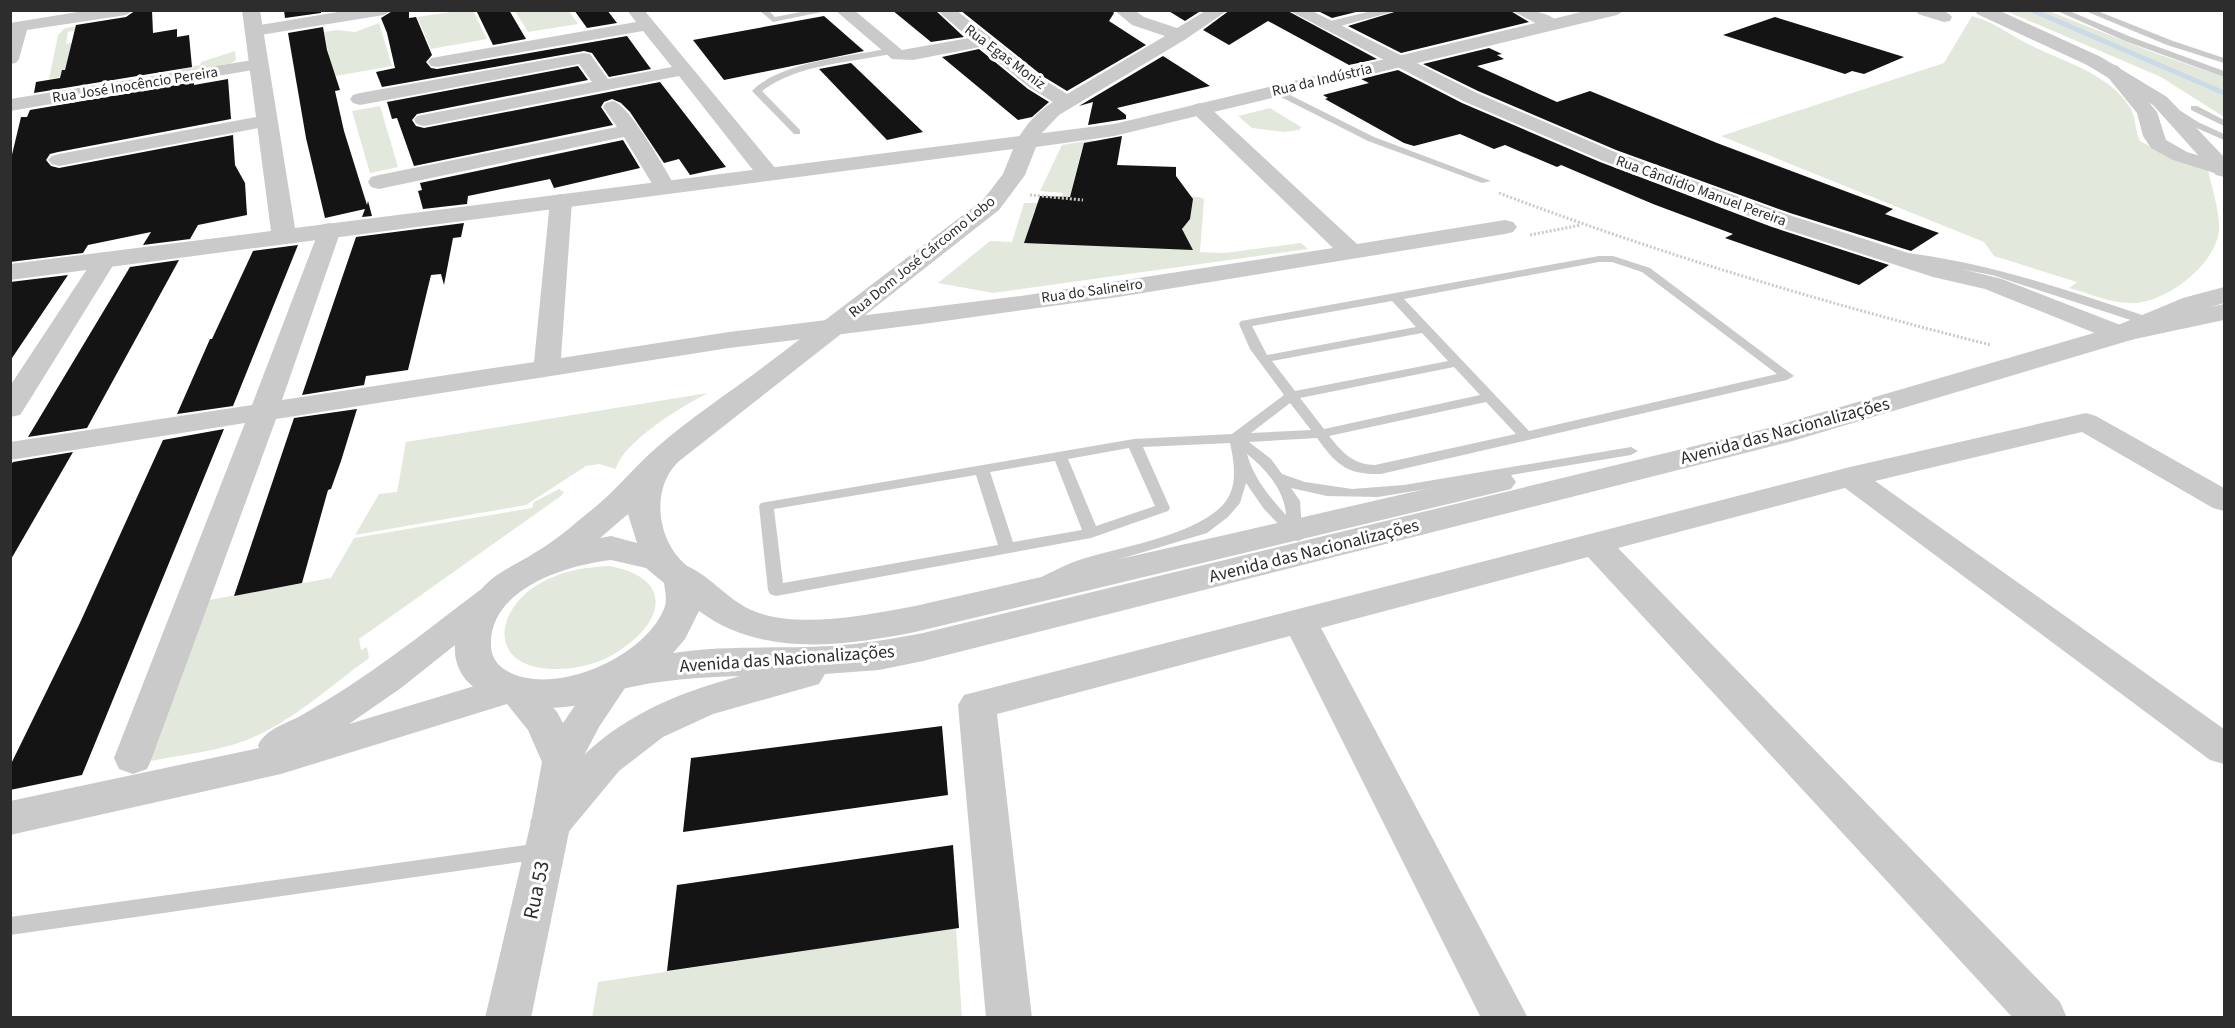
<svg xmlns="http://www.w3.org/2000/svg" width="2235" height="1028" font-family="'Source Sans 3',sans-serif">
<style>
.green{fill:#e2e9dc}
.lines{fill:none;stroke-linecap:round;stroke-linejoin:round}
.stream{stroke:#cadae7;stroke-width:5}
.building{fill:#141414}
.path{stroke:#cacaca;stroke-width:3;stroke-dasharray:2 2;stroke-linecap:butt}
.service{fill:#cacaca;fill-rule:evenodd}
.pedestrian{fill:#cacaca;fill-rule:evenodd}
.minor{fill:#cacaca;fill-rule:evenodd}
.tertiary{fill:#cacaca;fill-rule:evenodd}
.labels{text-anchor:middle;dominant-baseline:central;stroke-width:6;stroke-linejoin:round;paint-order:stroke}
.far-street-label{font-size:15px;fill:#2d2d2d;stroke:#fff}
.street-label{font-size:18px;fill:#2d2d2d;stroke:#fff}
.near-street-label{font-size:21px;fill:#2d2d2d;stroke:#fff}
</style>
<rect width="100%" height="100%" fill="#fff"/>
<g class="green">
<path d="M458,11h15l14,28 -56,10 -14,-32z"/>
<path d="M515,11h54l9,13 -50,8z"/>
<path d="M2006,11h43l103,41 72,25v40l-63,-40z"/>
<path d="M1972,16c21,6 36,17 54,27 34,18 81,29 103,63 8,10 5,24 11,35l35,19 33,10c4,19 12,41 11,60 -3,36 -57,76 -91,73 -20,-1 -40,-10 -59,-15l8,-6 -83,-26 -10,-14 -263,-106 223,-73z"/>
<path d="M121,20l-53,12 -2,12 5,-1v2l-6,25h-3l-1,7 -12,2 9,-44 7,-7z"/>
<path d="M379,23l13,43 -96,17 -1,-10 36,-7 -7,-34 13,-2 18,2z"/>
<path d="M235,51l1,9 -4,3 -62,12 2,-4 28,-6 1,-3z"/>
<path d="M380,106l18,61 -28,6 -18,-62z"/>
<path d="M1270,108l31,19v1l-2,2 -15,2 -32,-4 -14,-12z"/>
<path d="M1093,140l4,5 -1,3h-14l-12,49h-8l1,-4 -23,-2 22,-46z"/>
<path d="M1159,195l40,2 5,2 -4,53 24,1 77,-10 7,6 -315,44 -55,-10 52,-42 22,1 12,-39h18l-8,8 -7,25 161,5 -2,-5h-4l2,-15z"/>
<path d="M708,393c-26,13 -85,49 -92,76l-17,-5 -13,2 -60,39 -171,30 24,-41 18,-2 9,-50z"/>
<path d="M559,489l5,3 -3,4 -202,143 2,11 6,-3 2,11c-37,27 -73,60 -115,79 -31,14 -69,17 -103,24l58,-161 122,-22 23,-40 178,-30 2,-6z"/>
<path d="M609,566c63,11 58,54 10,85 -18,12 -43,19 -65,18 -67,-1 -61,-60 -12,-87 21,-11 43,-15 67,-16z"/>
<path d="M956,928l6,89 -370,1 6,-36z"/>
</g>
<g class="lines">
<path class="stream" d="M2032,10l192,83"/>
</g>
<g class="building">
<path d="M136,10h16l1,23 24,-4v8l12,-2 3,32 -158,26 2,-11 24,-4 2,-8h3l11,-45 50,-8z"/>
<path d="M284,10h37v3l-36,5z"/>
<path d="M394,10h15v8l7,-1 16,38 -6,7 5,6 6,1 190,-33 24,33 -42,8 -17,-24 -8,-2 -202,36 -6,-15 19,-4 -8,-35 -6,-15z"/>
<path d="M476,10h33l17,29 -33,6z"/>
<path d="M574,10h33l10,13 -30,5z"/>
<path d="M892,10h43l29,27 -33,5z"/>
<path d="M960,10h152l2,3 -5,8 37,24 -79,46 -23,-14z"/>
<path d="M1167,10h35l-17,11z"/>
<path d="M1230,10h56l91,49 -28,6 -81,-44 -39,24 -26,-15z"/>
<path d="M1316,10h48l-32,8z"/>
<path d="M1401,10h108l20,12 -128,31 -53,-27z"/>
<path d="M824,16l40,35 -140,29 -31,-40z"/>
<path d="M1775,17l129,40 -40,17 -12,-3 -7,3 -122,-39z"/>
<path d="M323,27l4,23 13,40 -5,1 9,40 23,74 1,-4 4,15 -10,1 3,-8 -40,9 -19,-80 -18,-105z"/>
<path d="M1489,48l13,6 -5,1 7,4 -27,7 80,36 33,-11 127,52 176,66 -8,5 54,19 -28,18 -121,-38 -174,-63 -138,-59 -55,-27z"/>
<path d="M979,49l49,40 21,13 -17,15 -14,3 -76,-63z"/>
<path d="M1163,56l47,30 -93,22 9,7v4l-38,6 5,-23 -14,4z"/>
<path d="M851,63l72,69 -36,8 -68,-71z"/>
<path d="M578,66l10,14 -171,34 -5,6 4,6 8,2 236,-46 66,85 -36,8 -11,-16 -15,4 -34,-51 -9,-9 -9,-4 -8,3 -3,5 12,18 -199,41 -17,-48 -5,1 -5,-17z"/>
<path d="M1398,70l64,33 138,59 172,65 117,38 -30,20 -134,-47 8,-4 -80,-30 -92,-39 -4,2 -52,-22 -11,4 -34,-15 -46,12 -10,-3 -79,-44 3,-1 -5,-3 46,-12 -8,-4z"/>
<path d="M228,79l3,40 -173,33 -8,2 -4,6 5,6 8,2 174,-33 2,30 10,18 2,32 -49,10 -8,14 -47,6 8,-13 -63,13 -5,8 -73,9v-99l11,-46h6l3,-7 164,-28v3z"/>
<path d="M1122,136l-5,29 59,2v9l17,23 -3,20 -8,10 11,21 -169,-7 16,-47 30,1 14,-54z"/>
<path d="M623,140l17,28 -86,20 -4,-9 -82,17 -1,8 -44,5 -5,-18 4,-1 -2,-7z"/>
<path d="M464,223l-3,14 -8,1 -9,47 -3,-11 -10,1 -23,95 -42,6 -2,9 -62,10 54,-158z"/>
<path d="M298,245l-65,161 -56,8 33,-75h2l41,-88z"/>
<path d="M179,260l-92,168 -59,9 102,-170z"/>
<path d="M68,275l-58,86v-79z"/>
<path d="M357,409l-16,52 -10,28 -3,1 -26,93 -68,13 60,-178z"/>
<path d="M224,429l-142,346 -72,15v-24l69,-141 84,-185z"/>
<path d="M73,452l-63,109v-95l3,-4z"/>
<path d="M942,726l6,69 -265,37 8,-74z"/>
<path d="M953,845l6,83 -292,43 10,-86z"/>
</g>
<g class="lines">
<g class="path">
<path d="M1499,193c161,61 325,110 492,152"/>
<path d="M1030,195l53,5"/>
<path d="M1530,235l51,-10"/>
</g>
<g class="service">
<path d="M759,10h9l7,7 36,-7h20l-58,12z"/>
<path d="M2055,10h12l64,27 93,34v6l-99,-36z"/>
<path d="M2083,10h12l78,31 51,17v5l-57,-18z"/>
<path d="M892,48l3,1v4c-43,10 -96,10 -133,38l38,39v4h-6l-42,-43c29,-30 100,-35 140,-43z"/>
<path d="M1276,88l98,49 117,44 -9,2 -114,-42 -95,-48 -2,-2z"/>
<path d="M2173,106l25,16 26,12v6l-32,-14 -22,-15v-4z"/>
<path d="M2191,106h6l27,14v6l-33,-16z"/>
<path d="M1899,252c89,10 171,39 255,67l2,3 -6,4 -4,-1 -154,-50 -97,-18v-4z"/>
<path d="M1599,256h14l37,12 144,108 -7,4 -406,94c-35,1 -45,-10 -64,-36l-68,4 22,17 11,15 23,8 47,7 52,-4 227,-38 7,4 -7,4 -253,42 -51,-1 -36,-8 9,13 2,29 5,6 -8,5 -5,-1 -30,-31 -18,-26 -6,20 -12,14 -21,16 -117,35 -35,16h-12l-2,-4 2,-4c13,-6 26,-13 39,-17 39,-12 120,-25 144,-58 12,-17 8,-40 4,-58l-87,4 27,61 -2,3 -77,27 -315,58 -6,-2 -2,-4 -9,-84 2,-3 373,-64 98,-5 52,-39 -34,-46 -11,-25 2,-3zM1599,262h13l30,10 135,102 -248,57 -125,-132zM1392,301l24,26 -149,28 -15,-29zM1422,333l26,28 -153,30 -23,-30zM1454,367l26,28 -156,34 -24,-31zM1486,402l30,32 -141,31c-23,-1 -32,-12 -46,-29zM1290,403l21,27 -60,3zM1129,448l26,58 -59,20 -28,-67zM1247,454c18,14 38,37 39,61 -16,-17 -33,-38 -39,-61zM1055,461l27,69 -69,12 -23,-70zM976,475l22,70 -215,38 -9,-74z"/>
<path d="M541,843l7,2 3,6 -3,6 -7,2 -531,76v-18z"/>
</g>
<path class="pedestrian" d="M1376,10h23l-73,20 -6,-4 2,-3z"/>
<g class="minor">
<path d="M90,10h44l-8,5 -99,15 -8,29 -3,4 -6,1v-41z"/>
<path d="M350,10h42l-8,5 -130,21 -6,-1 -3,-4 3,-4z"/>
<path d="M627,10h17l132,159 3,5 -3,5 -8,1 -8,-1 -81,-103 -255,50 -7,-2 -3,-4 3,-4 175,-34 -13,-18 -219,41 -7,-2 -3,-4 3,-4 7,-2 224,-40 6,1 18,25 64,-12 -29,-36 -206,36 -6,-1 -3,-4 3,-4 6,-1 199,-35z"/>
<path d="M835,10h19l48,40 67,-12 -32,-28h19l87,69 24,15 98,-58 -33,-11 -18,-15h20l10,7 33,11 30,-18h21l-42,29 -127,76 -18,19 -7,11 -7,2 -7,-2 -3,-4c8,-16 21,-30 36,-39l-24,-15 -49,-40 -67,13 -21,-1z"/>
<path d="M1288,10h22l167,83 138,59 174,63 160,51 53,13 121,47 101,-22v16l-103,22 -9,-2 -127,-51 -52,-12 -160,-52 -172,-65 -138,-59z"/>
<path d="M1511,10c16,0 37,0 49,14l-3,4h-12z"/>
<path d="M1916,10c12,0 28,-3 36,7l-2,4 -6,1 -26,-8z"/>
<path d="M259,59l6,1 3,4 -3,4 -255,43v-12z"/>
<path d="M2111,64l7,2 39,46 9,28 21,12 37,11v13l-51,-16 -22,-12 -8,-12 -6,-23 -35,-43 2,-4z"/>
<path d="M613,101c17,4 52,69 63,86l-3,5 -8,2 -8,-2 -33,-55 -245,52 -8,-2 -3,-5 3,-5 8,-2 238,-48 -14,-20 3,-4z"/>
<path d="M1200,103l7,2 150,139 148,-24 8,2 4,5 -4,5 -8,2 -387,63 -195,27 -194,24 -453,71 -124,339 -5,11 -14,5 -14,-5 -5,-11 131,-335 -235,37v-18l242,-37 69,-180 8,-2 8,2 4,5 -59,170 252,-38 16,-161 3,-5 8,-2 8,2 3,5 -11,157 168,-26 292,-36 312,-48 -140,-135 -3,-4 3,-4z"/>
<path d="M267,115l7,2 3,4 -3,4 -215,41 -7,-2 -4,-4 4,-4 7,-2z"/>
<path d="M105,252l8,2 4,5 -93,150 -4,6 -10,2v-31l87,-132z"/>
<path d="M2086,413l10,3 128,72v23l-11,-3 -131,-76 -207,49 349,248v35l-14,-4 -365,-272 -227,60 442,454 7,16h-54l-425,-461 -267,71 207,390h-47l-191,-382 -293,78 35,304h-46l-28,-313 6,-10 886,-228z"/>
<path d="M492,586l12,4 5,8 -5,8 -103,82 -52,36 162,-49 19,6 27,31 6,11 37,-54 13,-4 13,4 5,10 -32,48 -19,36 -9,59 -40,196h-46l46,-196 11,-60 -14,-32 -21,-26 -226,70 -271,61v-34l249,-53 -1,-3c9,-17 28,-21 44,-30 64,-36 120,-81 178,-125z"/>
</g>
<g class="tertiary">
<path d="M242,10h18l35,218 819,-104 455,-109 20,-5h36l-8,5 -503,121 -78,11 -11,28 -26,35 -321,252c-28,28 -21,79 9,104 20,8 39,31 60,42 46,23 119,7 168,-2l585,-134 11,3 5,7 -5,7 -596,143c-73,14 -152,26 -216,-21l-14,28 -12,14c52,-8 105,-4 158,-7 31,-2 61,-7 92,-13l846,-205 342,-100 72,-30 41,-11v16l-23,7 -70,30 -342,102 -866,219 -44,9 -54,4 -6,10 -106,30 -50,23 -44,34 -53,64 -15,5 -15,-5 -6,-13c7,-15 18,-28 29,-41 50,-59 107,-85 181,-105 -39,1 -81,4 -118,13 -14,4 -28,13 -43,16 -32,6 -72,3 -100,-14 -35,-23 -27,-61 -7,-90 20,-29 38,-32 64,-49 19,-11 36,-26 53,-40 25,-19 44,-44 67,-64 33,-29 71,-54 106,-80 74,-56 147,-112 221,-168l20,-26 10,-25 -1003,131v-16l261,-33zM628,514l9,29 -26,-7 -11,2zM611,560l35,8 18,15c1,7 3,16 1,23 -17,50 -111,92 -158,65 -12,-7 -17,-17 -16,-31 3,-53 77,-75 120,-80z"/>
<path d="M1975,10h23l103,47 66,40 57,60v20l-8,-2 -63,-70 -66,-40 -110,-51z"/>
</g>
</g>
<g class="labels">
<g class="far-street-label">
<text transform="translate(1005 57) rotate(37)">Rua Egas Moniz</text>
<text transform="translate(1322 80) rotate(-13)">Rua da Indústria</text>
<text transform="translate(135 85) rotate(-9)">Rua José Inocêncio Pereira</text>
<text transform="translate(1701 191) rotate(20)">Rua Cândidio Manuel Pereira</text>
<text transform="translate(922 257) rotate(-39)">Rua Dom José Cárcomo Lobo</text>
<text transform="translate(1092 291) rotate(-8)">Rua do Salineiro</text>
</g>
<g class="street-label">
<text transform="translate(1785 431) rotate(-15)">Avenida das Nacionalizações</text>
<text transform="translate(1314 551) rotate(-14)">Avenida das Nacionalizações</text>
<text transform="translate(787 659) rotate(-4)">Avenida das Nacionalizações</text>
</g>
<g class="near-street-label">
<text transform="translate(536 890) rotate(-78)">Rua 53</text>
</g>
</g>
<rect width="2235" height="1028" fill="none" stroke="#2d2d2d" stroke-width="24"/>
</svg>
